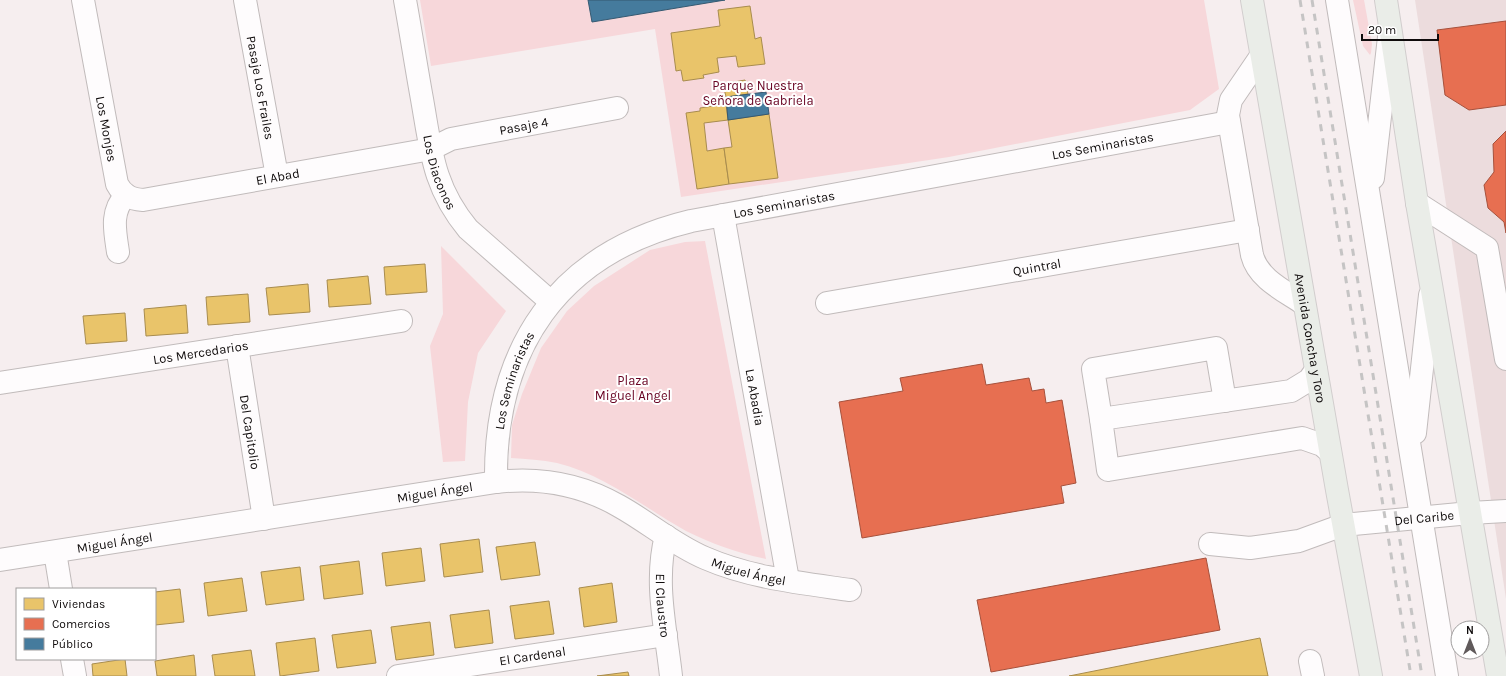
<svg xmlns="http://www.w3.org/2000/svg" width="1506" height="676" font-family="Karla,sans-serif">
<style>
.built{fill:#ecdcdd}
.green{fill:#f7d7da}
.homes{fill:#e9c46a;stroke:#a88c4e}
.shops{fill:#e76f51;stroke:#a6513c}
.public{fill:#457b9d;stroke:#355971}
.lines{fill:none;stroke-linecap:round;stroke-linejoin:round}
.minor-casing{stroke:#c1bbbb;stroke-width:24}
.major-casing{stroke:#d1cdcd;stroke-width:24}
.minor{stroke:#fefcfd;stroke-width:22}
.major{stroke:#eaede8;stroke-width:22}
.rail{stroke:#c5c4c4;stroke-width:3;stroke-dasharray:7 7;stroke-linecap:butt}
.labels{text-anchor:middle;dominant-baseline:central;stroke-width:4;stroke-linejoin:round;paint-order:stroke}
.park-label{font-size:13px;fill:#680322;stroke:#fff}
.street-label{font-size:13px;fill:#0f0b0b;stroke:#fff}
</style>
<rect width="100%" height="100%" fill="#f6eeef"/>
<path class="built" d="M1415,0h91v599z"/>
<g class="green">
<path d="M420,0h784l15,89 -29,21 -241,47 -268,40 -26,-168 -224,37z"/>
<path d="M1353,0h11l8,44 -1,9 -1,2 -7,-9z"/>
<path d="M705,241l61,318c-28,-6 -54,-15 -80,-28 -41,-23 -83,-57 -129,-68 -15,-3 -31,-4 -46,-5l1,-33 10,-31 19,-46 26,-37 27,-25 56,-36 35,-8z"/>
<path d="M441,246l65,65 -28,42 -10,49 -3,59 -22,1 -13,-116 13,-32z"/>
</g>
<g class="homes">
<path d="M750,6l5,33 6,-2 4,27 -27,3 -2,-11 -19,2 2,14 -16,3 1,3 -21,3 -2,-11 -5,1 -5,-38 49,-7 -2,-16z"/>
<path d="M745,80l3,14 -22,3 -3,-13z"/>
<path d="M726,104l2,16 -24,3 3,28 17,-3 5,36 -32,5 -11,-76 14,-2v-3z"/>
<path d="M769,114l9,64 -49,6 -5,-36 8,-1 -4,-27z"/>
<path d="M425,264l2,28 -41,3 -2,-28z"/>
<path d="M368,276l3,28 -42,3 -2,-27z"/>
<path d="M308,284l2,28 -41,3 -3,-27z"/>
<path d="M248,294l2,28 -42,3 -2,-28z"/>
<path d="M186,305l2,28 -42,3 -2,-27z"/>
<path d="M125,313l2,28 -41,3 -3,-28z"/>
<path d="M479,539l4,33 -39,5 -4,-33z"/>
<path d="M535,542l5,33 -39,5 -5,-33z"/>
<path d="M421,548l4,33 -39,5 -4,-33z"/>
<path d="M359,561l4,33 -39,5 -4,-33z"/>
<path d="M300,567l4,33 -38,5 -5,-33z"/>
<path d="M242,578l5,33 -39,5 -4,-33z"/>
<path d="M612,583l5,39 -33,5 -5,-39z"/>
<path d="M180,589l4,33 -29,3v-33z"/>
<path d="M549,601l5,33 -39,5 -5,-33z"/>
<path d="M489,610l4,33 -38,5 -5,-33z"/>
<path d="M430,622l4,33 -38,5 -5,-33z"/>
<path d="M371,630l5,33 -39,5 -5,-33z"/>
<path d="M315,638l4,33 -39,5 -4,-33z"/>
<path d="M1260,638l8,38h-199z"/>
<path d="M251,650l4,26h-40l-3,-21z"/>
<path d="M194,655l2,21h-39l-2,-15z"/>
<path d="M125,659l2,17h-34l-1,-12z"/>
<path d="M628,672l1,4h-32z"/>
</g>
<g class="shops">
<path d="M1506,21v84l-37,5 -24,-15 -8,-65z"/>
<path d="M1506,131v102l-2,-11 -16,-14 -4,-23 10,-13 -1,-28z"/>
<path d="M982,364l4,21 43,-7 3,13 12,-2 2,14 16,-3 14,83 -15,3 3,17 -202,35 -23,-136 64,-11 -3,-13z"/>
<path d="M1206,558l14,72 -229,42 -14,-72z"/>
</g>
<g class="public">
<path d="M588,0h137l-133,22z"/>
<path d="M766,92l3,22 -41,6 -2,-23z"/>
</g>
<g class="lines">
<defs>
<g id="minor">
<path id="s1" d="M83,0l34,184c6,11 13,15 26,16l288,-51 20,-10 166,-31"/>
<path id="s2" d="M245,0l32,176"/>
<path id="s3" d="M405,0c6,33 11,66 17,99 9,51 11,88 46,130l83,73"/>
<path d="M1337,0l110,676"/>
<path d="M1261,56l-30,44 -3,15 24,140c6,24 33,36 52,49"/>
<path d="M1373,178l16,-141"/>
<path d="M1417,203l70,45 19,111"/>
<path id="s4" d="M723,215l65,365"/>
<path d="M118,252c-3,-21 -8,-40 8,-57"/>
<path id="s5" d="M827,303l421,-73"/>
<path id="s6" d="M237,346l27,173"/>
<path d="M1316,370l-7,10 -18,11 -190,28 7,51 194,-32 20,7 8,7"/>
<path id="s7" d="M0,383l401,-62"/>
<path d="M1101,419l-8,-50 123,-21 9,53"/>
<path d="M1415,433l15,-138"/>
<path id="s8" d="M496,482c-2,-134 62,-229 195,-261l538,-99"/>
<path id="s9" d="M666,536c-12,45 0,94 5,140"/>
<path id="s10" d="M1210,544l40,4 49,-7 44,-16 127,-12 36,-2"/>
<path d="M55,552l6,37"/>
<path id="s11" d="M0,560l496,-78c43,-5 85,2 123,24 29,16 55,39 86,52 46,20 96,25 145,32"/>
<path d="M72,659l3,17"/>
<path d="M1310,661l3,15"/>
<path id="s12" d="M398,676l268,-41"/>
</g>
<g id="major">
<path id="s13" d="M1252,0l85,490 34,186"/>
<path d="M1386,0l31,203 81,473"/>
</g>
</defs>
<use href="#minor" class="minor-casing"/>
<use href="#major" class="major-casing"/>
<use href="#minor" class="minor"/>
<use href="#major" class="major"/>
<g class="rail">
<path d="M1300,0l111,676"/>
<path d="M1312,0l110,676"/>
</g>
</g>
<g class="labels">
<g class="park-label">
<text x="758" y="85">Parque Nuestra<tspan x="758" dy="15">Señora de Gabriela</tspan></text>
<text x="633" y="380">Plaza<tspan x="633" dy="15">Miguel Angel</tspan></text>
</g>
<g class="street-label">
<text stroke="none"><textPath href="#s2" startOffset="89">Pasaje Los Frailes</textPath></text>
<text stroke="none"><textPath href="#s1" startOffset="608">Pasaje 4</textPath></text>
<text stroke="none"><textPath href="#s1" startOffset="131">Los Monjes</textPath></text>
<text stroke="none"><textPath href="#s8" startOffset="775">Los Seminaristas</textPath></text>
<text stroke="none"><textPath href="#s3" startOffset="176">Los Diaconos</textPath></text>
<text stroke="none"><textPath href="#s1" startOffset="356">El Abad</textPath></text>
<text stroke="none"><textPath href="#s8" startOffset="451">Los Seminaristas</textPath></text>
<text stroke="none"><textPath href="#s5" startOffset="213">Quintral</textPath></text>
<text stroke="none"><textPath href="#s13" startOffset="343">Avenida Concha y Toro</textPath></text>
<text stroke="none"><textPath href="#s7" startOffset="203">Los Mercedarios</textPath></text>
<text stroke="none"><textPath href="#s8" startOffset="104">Los Seminaristas</textPath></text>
<text stroke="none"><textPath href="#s4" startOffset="185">La Abadia</textPath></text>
<text stroke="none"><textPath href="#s6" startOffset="87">Del Capitolio</textPath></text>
<text stroke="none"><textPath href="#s11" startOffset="440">Miguel Ángel</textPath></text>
<text stroke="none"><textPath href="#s10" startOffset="218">Del Caribe</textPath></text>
<text stroke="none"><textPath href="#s11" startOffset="116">Miguel Ángel</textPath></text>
<text stroke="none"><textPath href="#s11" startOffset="776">Miguel Ángel</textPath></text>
<text stroke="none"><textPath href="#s9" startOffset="70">El Claustro</textPath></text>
<text stroke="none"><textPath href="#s12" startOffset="136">El Cardenal</textPath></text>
</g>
</g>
<rect x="16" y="588" width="140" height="72" fill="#ffffff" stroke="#9f9d9d"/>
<rect x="24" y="598" width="20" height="12" fill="#e9c46a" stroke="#9f9d9d"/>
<text x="52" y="608" font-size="12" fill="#0f0b0b">Viviendas</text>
<rect x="24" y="618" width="20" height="12" fill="#e76f51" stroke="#9f9d9d"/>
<text x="52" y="628" font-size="12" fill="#0f0b0b">Comercios</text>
<rect x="24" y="638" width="20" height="12" fill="#457b9d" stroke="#9f9d9d"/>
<text x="52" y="648" font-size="12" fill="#0f0b0b">Público</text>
<g transform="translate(1470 640)"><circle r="19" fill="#ffffff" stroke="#9f9d9d"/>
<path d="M0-3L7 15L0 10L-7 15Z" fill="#605a5b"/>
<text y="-6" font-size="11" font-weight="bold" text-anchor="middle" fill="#0f0b0b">N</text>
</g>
<path d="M1362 34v6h76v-6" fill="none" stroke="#0f0b0b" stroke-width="2"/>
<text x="1368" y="34" font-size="12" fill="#0f0b0b" stroke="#ffffff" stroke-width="3" paint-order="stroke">20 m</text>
</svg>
